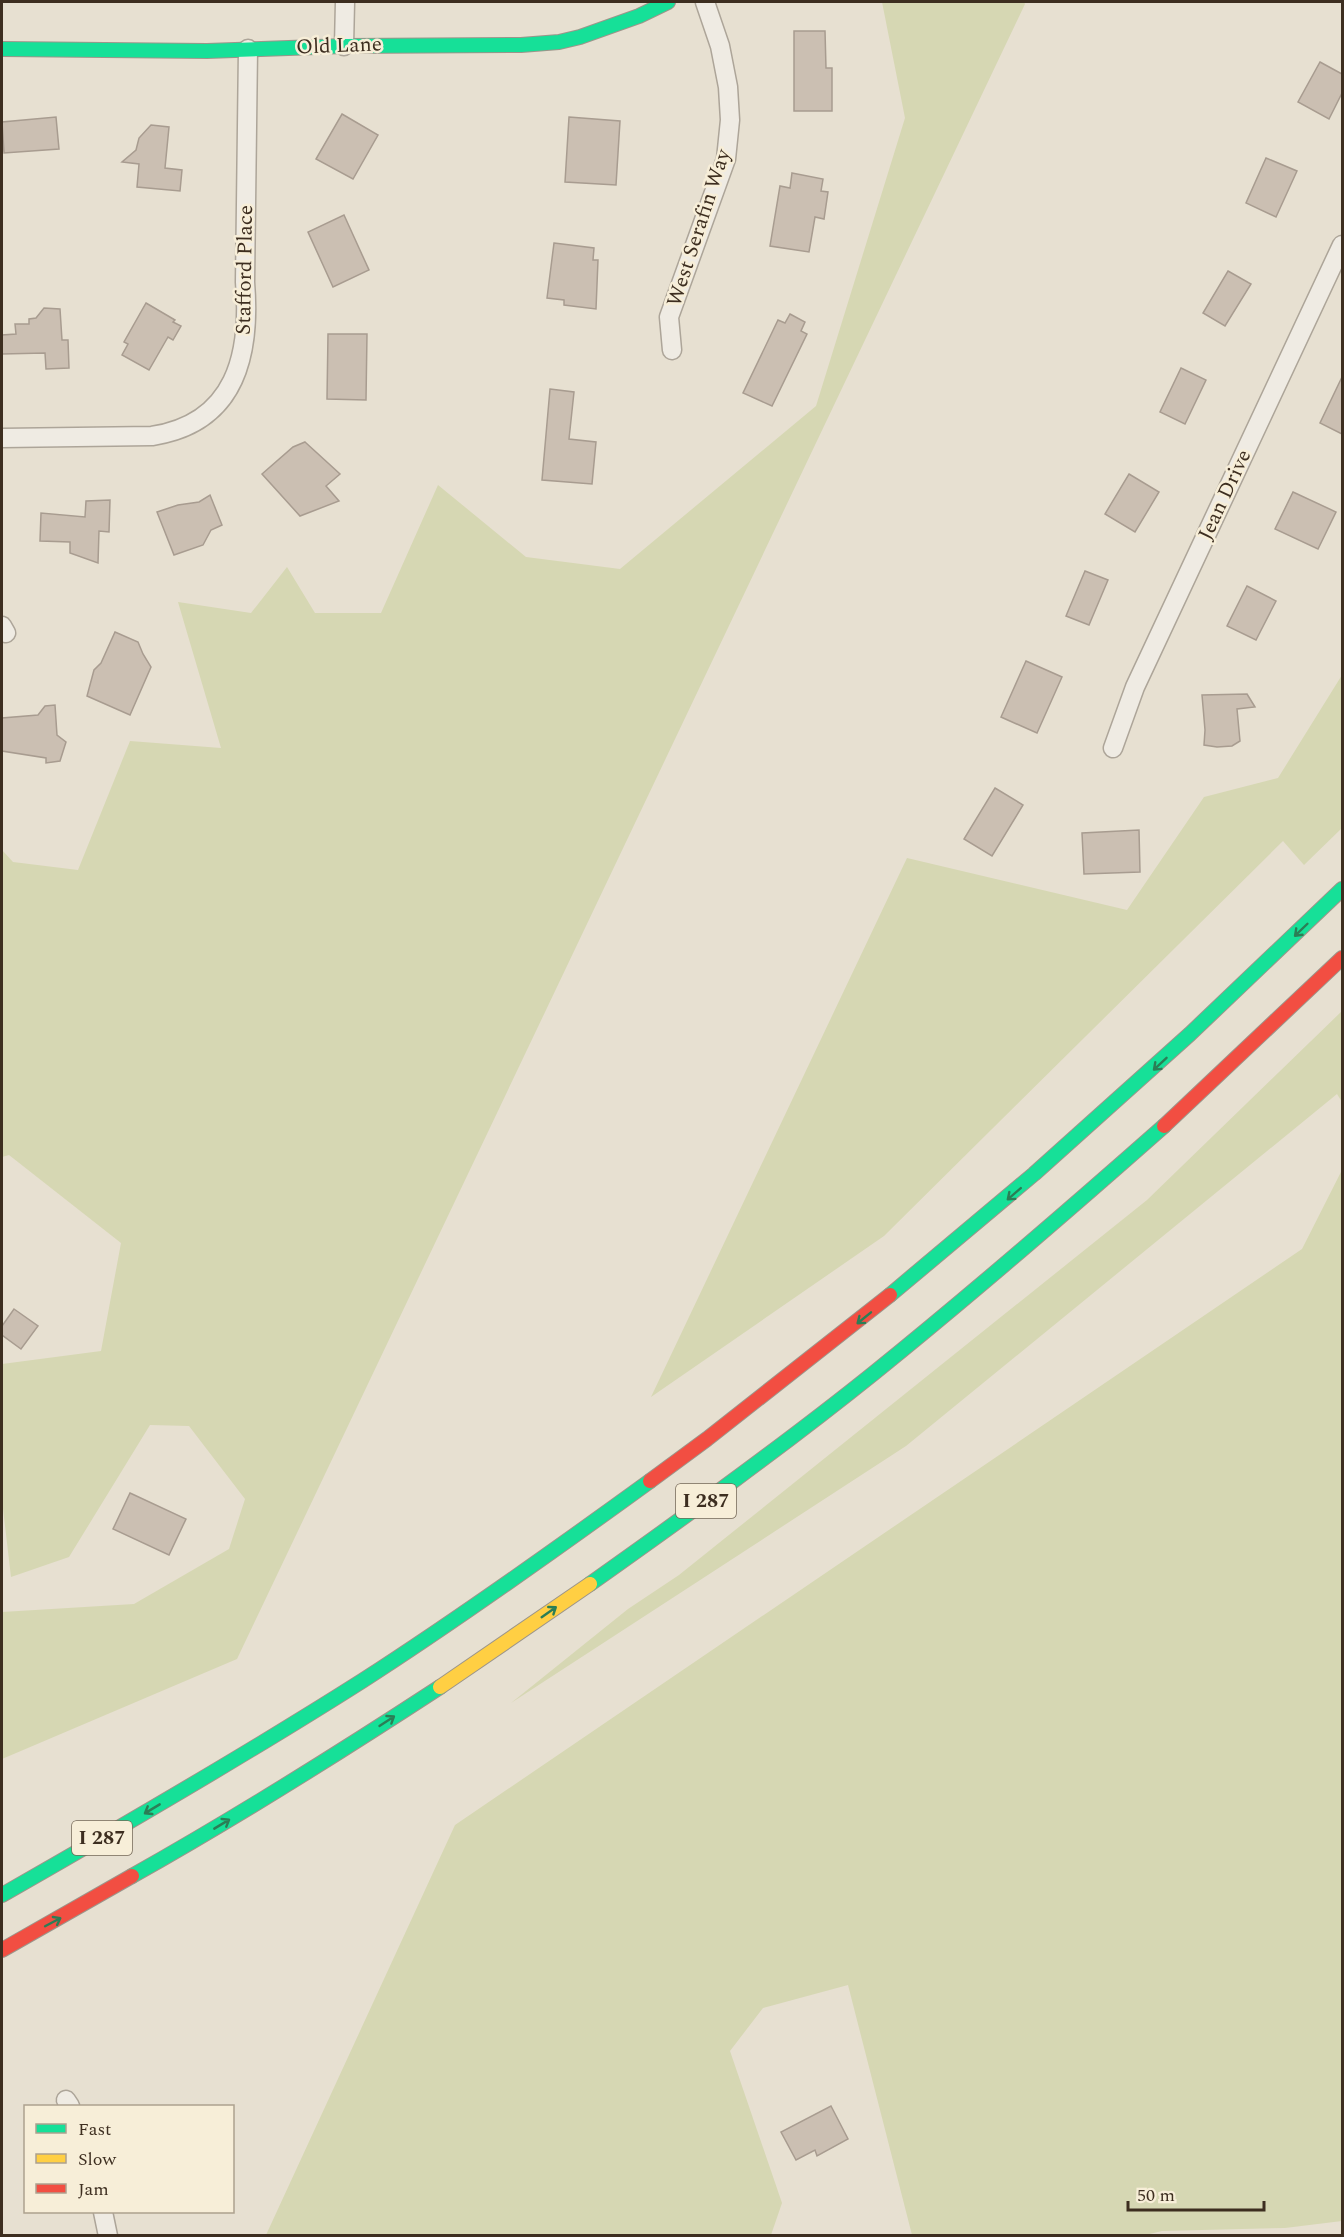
<svg xmlns="http://www.w3.org/2000/svg" width="1344" height="2237" font-family="Spectral,serif">
<style>
.green{fill:#d6d7b3}
.building{fill:#cbbfb2;stroke:#a89c90;stroke-width:1.5}
.lines{fill:none;stroke-linecap:round;stroke-linejoin:round}
.street-casing{stroke:#ada599;stroke-width:21}
.fast-casing{stroke:#9c958a;stroke-width:16}
.slow-casing{stroke:#9c958a;stroke-width:16}
.jam-casing{stroke:#9c958a;stroke-width:16}
.street{stroke:#efebe3;stroke-width:18}
.fast{stroke:#16e098;stroke-width:14}
.slow{stroke:#ffcf43;stroke-width:14}
.jam{stroke:#f24e42;stroke-width:14}
.oneway{stroke:#2b7e56}
.labels{text-anchor:middle;dominant-baseline:central;stroke-width:5;stroke-linejoin:round;paint-order:stroke}
.shield{fill:#f7eed8;stroke:#756857;stroke-width:1.5}
.shield-label{font-size:20px;font-weight:bold;fill:#3d2e20}
.street-label{font-size:21px;fill:#3d2e20;stroke:#f7eed8}
</style>
<rect width="100%" height="100%" fill="#e7e0d1"/>
<g class="green">
<path d="M882,2h142l1,2 -788,1655 -235,100v-147l132,-8 95,-55 16,-50 -56,-73 -39,-1 -81,132 -58,20 -9,-77v-136l99,-13 20,-108 -112,-88 -7,2v-307l11,12 65,8 52,-129 91,7 -43,-146 73,11 36,-46 28,46h66l57,-128 88,72 94,12 196,-163 89,-288z"/>
<path d="M1342,675v153l-38,37 -21,-24 -399,395 -233,161 256,-539 220,52 77,-113 74,-19z"/>
<path d="M1342,1011v91l-5,-8 -431,352 -395,257 117,-94 51,-34 468,-375z"/>
<path d="M1342,1170v1051l-57,7 -123,3 -21,5 -229,-1 -64,-250 -85,23 -33,43 52,152 -11,32h-505l189,-410 847,-576z"/>
</g>
<g class="building">
<path d="M794,31h31l1,37h6v43h-38z"/>
<path d="M1320,62l22,12v19l-13,26 -31,-17z"/>
<path d="M342,114l36,21 -25,44 -37,-20z"/>
<path d="M56,117l3,32 -55,4 -2,-31z"/>
<path d="M569,117l51,4 -4,64 -51,-3z"/>
<path d="M151,125l18,2 -4,41 17,2 -2,21 -43,-4 2,-23 -17,-2 14,-12 3,-12z"/>
<path d="M1266,158l31,13 -21,46 -30,-14z"/>
<path d="M792,173l31,6 -2,12 7,1 -4,27 -9,-2 -6,35 -39,-6 10,-60 10,2z"/>
<path d="M344,215l25,55 -36,17 -25,-55z"/>
<path d="M554,243l40,5 -1,12h5l-2,49 -32,-4v-5l-17,-2z"/>
<path d="M1228,271l23,13 -26,42 -22,-13z"/>
<path d="M146,303l29,17 -2,2 8,4 -8,14 -5,-3 -19,33 -27,-15 6,-11 -4,-2z"/>
<path d="M44,308l16,1 2,31h6l1,28 -23,1 -1,-16 -43,1v-19l14,-1 -1,-10h14v-5l7,-1z"/>
<path d="M790,314l15,8 -4,9 6,3 -35,72 -29,-13 35,-73 7,3z"/>
<path d="M328,334h39l-1,66 -39,-1z"/>
<path d="M1181,368l25,12 -21,44 -25,-12z"/>
<path d="M1342,377v57l-22,-11z"/>
<path d="M550,389l24,3 -5,47 27,3 -4,42 -50,-4z"/>
<path d="M305,442l35,32 -14,12 13,15 -39,15 -38,-42 31,-27z"/>
<path d="M1129,474l30,18 -24,40 -30,-18z"/>
<path d="M1293,492l43,20 -18,37 -43,-20z"/>
<path d="M210,495l12,30 -11,5 -8,15 -29,10 -17,-43 21,-7 21,-3z"/>
<path d="M110,500l-1,32 -10,-1 -1,32 -28,-10v-11l-30,-1 1,-28 44,4 1,-16z"/>
<path d="M1085,571l23,9 -19,45 -23,-9z"/>
<path d="M1247,586l29,15 -20,39 -29,-14z"/>
<path d="M115,632l23,10 5,12 8,13 -21,48 -43,-19 7,-26 7,-7z"/>
<path d="M1026,661l36,16 -25,56 -36,-16z"/>
<path d="M1247,694l8,13 -18,2 3,32 -8,5 -15,1 -13,-2 1,-15 -3,-35z"/>
<path d="M55,705l2,30 9,7 -6,19 -14,2v-5l-44,-7v-33l36,-3 7,-9z"/>
<path d="M995,788l28,17 -31,51 -28,-17z"/>
<path d="M1139,830l1,42 -56,2 -2,-41z"/>
<path d="M14,1309l24,17 -17,23 -19,-14v-9z"/>
<path d="M130,1493l56,26 -17,36 -56,-26z"/>
<path d="M831,2106l17,33 -31,17 -2,-6 -19,10 -15,-28z"/>
</g>
<g class="lines">
<defs>
<g id="street">
<path d="M344,46l1,-44"/>
<path d="M672,350l-3,-33 57,-158 4,-39 -2,-33 -8,-41 -15,-44"/>
<path d="M2,438l150,-2c84,-13 99,-82 93,-154l3,-233"/>
<path d="M2,626l4,7"/>
<path d="M1113,748l22,-61 207,-442"/>
<path d="M66,2100l4,6"/>
<path d="M103,2212l5,24"/>
</g>
<g id="fast">
<path d="M2,49l205,2 137,-5 177,-1 38,-3 21,-5 59,-21 29,-14"/>
<path d="M890,1295l144,-121 156,-140 152,-145"/>
<path d="M590,1584c96,-68 192,-137 284,-211 99,-80 195,-163 290,-247"/>
<path d="M132,1876c105,-59 207,-123 308,-189"/>
<path d="M2,1895c121,-69 242,-139 360,-214 98,-63 193,-131 288,-200"/>
</g>
<path id="slow" d="M440,1687l150,-103"/>
<g id="jam">
<path d="M1164,1126l178,-168"/>
<path d="M650,1481l57,-42 183,-144"/>
<path d="M2,1950l130,-74"/>
</g>
</defs>
<use href="#street" class="street-casing"/>
<use href="#fast" class="fast-casing"/>
<use href="#slow" class="slow-casing"/>
<use href="#jam" class="jam-casing"/>
<use href="#street" class="street"/>
<use href="#fast" class="fast"/>
<use href="#slow" class="slow"/>
<use href="#jam" class="jam"/>
</g>
<defs><path id="oneway-shaft" d="M-6 0H5M1.5-3L5.5 0L1.5 3" fill="none" stroke-width="1.6" stroke-linecap="round" stroke-linejoin="round" transform="scale(1.5)"/></defs>
<g class="oneway">
<use href="#oneway-shaft" transform="translate(1301 930) rotate(136)"/>
<use href="#oneway-shaft" transform="translate(1160 1064) rotate(137)"/>
<use href="#oneway-shaft" transform="translate(1014 1194) rotate(139)"/>
<use href="#oneway-shaft" transform="translate(864 1318) rotate(141)"/>
<use href="#oneway-shaft" transform="translate(549 1612) rotate(-35)"/>
<use href="#oneway-shaft" transform="translate(387 1721) rotate(-33)"/>
<use href="#oneway-shaft" transform="translate(152 1809) rotate(149)"/>
<use href="#oneway-shaft" transform="translate(222 1824) rotate(-31)"/>
<use href="#oneway-shaft" transform="translate(53 1922) rotate(-28)"/>
</g>
<g class="labels">
<g class="shield">
<rect x="676" y="1484" width="60" height="34" rx="4.5"/>
<rect x="72" y="1821" width="60" height="34" rx="4.5"/>
</g>
<g class="shield-label">
<text x="706" y="1501">I 287</text>
<text x="102" y="1838">I 287</text>
</g>
<g class="street-label">
<text transform="translate(339 46) rotate(-2)">Old Lane</text>
<text transform="translate(699 228) rotate(-72)">West Serafin Way</text>
<text transform="translate(245 270) rotate(-89)">Stafford Place</text>
<text transform="translate(1225 495) rotate(-65)">Jean Drive</text>
</g>
</g>
<rect width="1344" height="2237" fill="none" stroke="#3d2e20" stroke-width="6"/>
<rect x="24" y="2105" width="210" height="108" fill="#f7eed8" stroke="#ada18e" stroke-width="1.5"/>
<rect x="36" y="2124" width="30" height="9" fill="#16e098" stroke="#ada18e" stroke-width="1.5"/>
<text x="78" y="2135" font-size="18" fill="#3d2e20">Fast</text>
<rect x="36" y="2154" width="30" height="9" fill="#ffcf43" stroke="#ada18e" stroke-width="1.5"/>
<text x="78" y="2165" font-size="18" fill="#3d2e20">Slow</text>
<rect x="36" y="2184" width="30" height="9" fill="#f24e42" stroke="#ada18e" stroke-width="1.5"/>
<text x="78" y="2195" font-size="18" fill="#3d2e20">Jam</text>
<path d="M1128 2201v9h136v-9" fill="none" stroke="#3d2e20" stroke-width="3"/>
<text x="1137" y="2201" font-size="18" fill="#3d2e20" stroke="#f7eed8" stroke-width="4.5" paint-order="stroke">50 m</text>
</svg>
